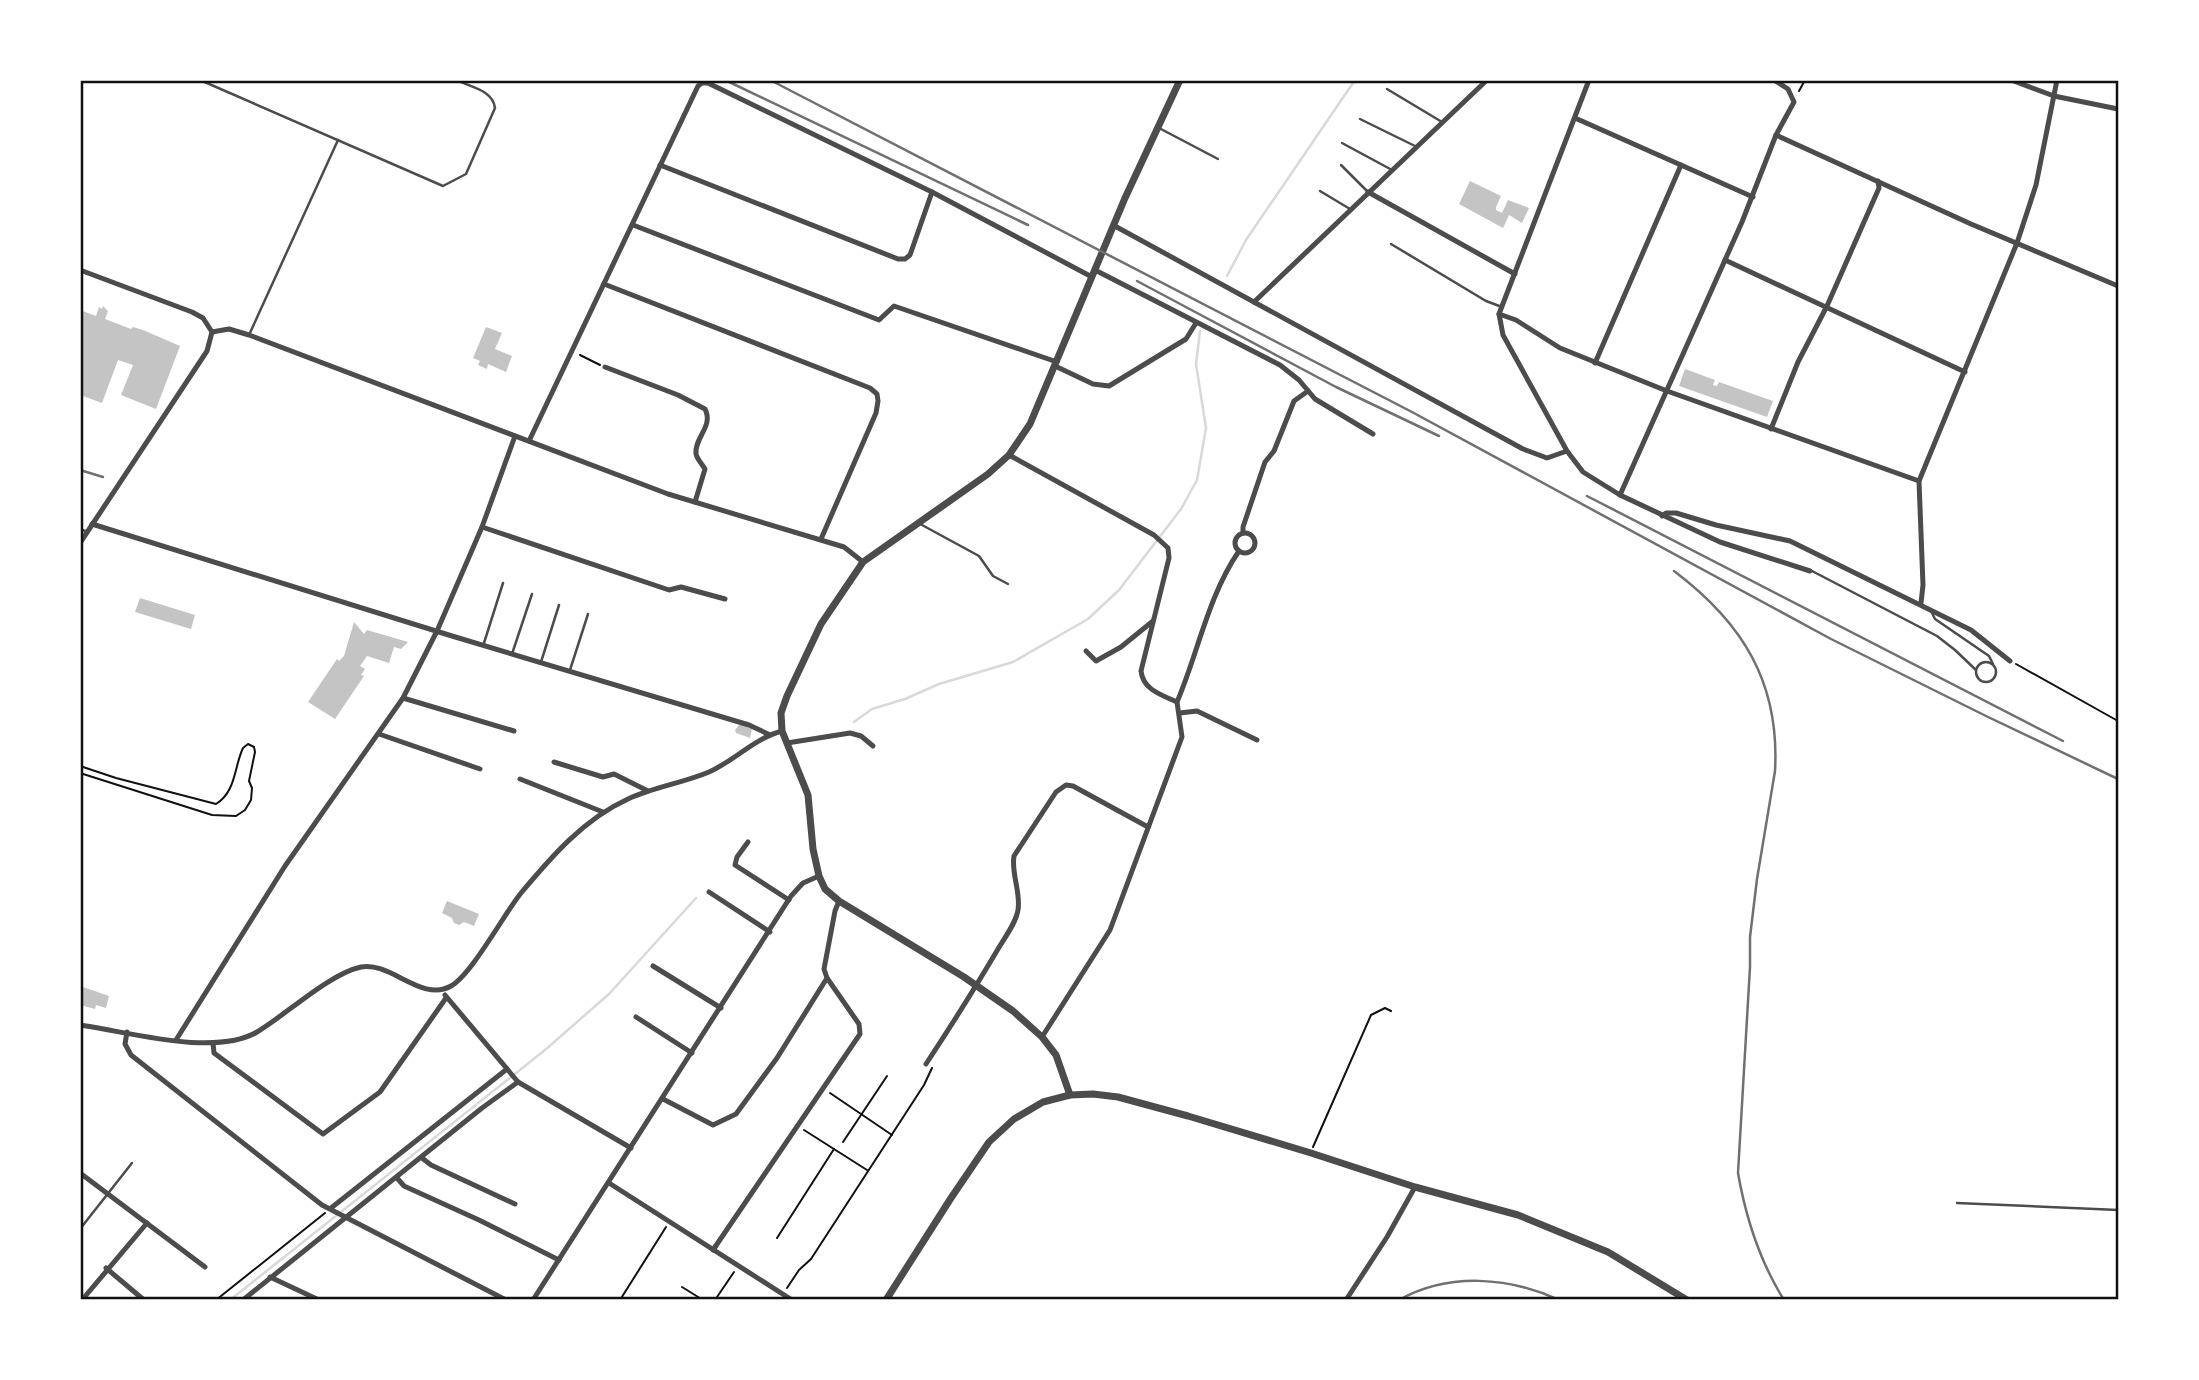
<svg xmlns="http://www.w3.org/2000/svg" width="2199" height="1380" font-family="'Public Sans',sans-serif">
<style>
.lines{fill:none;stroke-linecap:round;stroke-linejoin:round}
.stream{stroke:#d9d9d9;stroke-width:2.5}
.building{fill:#c4c4c4}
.path{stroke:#111;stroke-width:2}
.service{stroke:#4c4c4c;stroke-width:2.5}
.minor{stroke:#4c4c4c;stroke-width:5}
.tertiary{stroke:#4c4c4c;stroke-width:7}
.rail{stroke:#707070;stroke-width:2.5}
.neatline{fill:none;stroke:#111;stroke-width:2.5}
</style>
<rect width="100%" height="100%" fill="#fff"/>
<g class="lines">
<g class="stream">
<path d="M1227,276l19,-36 109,-160"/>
<path d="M854,722l18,-13 33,-10 34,-15 74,-22 75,-43 31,-29 62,-81 16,-29 9,-52 -10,-64 4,-33"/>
<path d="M230,1300l315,-250 64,-56 87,-96"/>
</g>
</g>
<g class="building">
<path d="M1470,181l31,15 -5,11v3l6,3 6,-13 21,8 -7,15 -13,-8 -6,13 -44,-24z"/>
<path d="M103,306l5,5 -3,8 26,10 2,-2 10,3 37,16 -24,63 -35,-14 12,-30 -15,-5 -16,43 -22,-8v-85l16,6 3,-9 3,2z"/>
<path d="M486,327l16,6 -7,16 17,7 -6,16 -18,-8 -1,5 -9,-4 2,-4 -7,-3z"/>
<path d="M1685,369l30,11 -2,5 4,1 2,-4 54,19 -6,16 -88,-31z"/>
<path d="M140,598l55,17 -4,14 -56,-17z"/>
<path d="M354,622l10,12 3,-4 41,12 -7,7 -7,-2 -5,16 -22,-7 -7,10 5,3 -4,6 3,1 -29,43 -27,-17 29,-43 2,2 5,-5z"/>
<path d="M740,724l12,5 -2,9 -14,-5 -1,-3z"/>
<path d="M447,901l32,13 -5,12 -10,-4 -5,3 -5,-2 -2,-5 -10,-5z"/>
<path d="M83,987l26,9 -3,12 -10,-3 -1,4 -15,-4z"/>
</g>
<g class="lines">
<g class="path">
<path d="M1799,91l6,-11"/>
<path d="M580,355l20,10"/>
<path d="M2016,664l102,57"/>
<path d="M80,766l36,12 100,26c20,-12 18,-37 27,-56l5,-4 6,3 1,5 -6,29 3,7 -1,12 -6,10 -9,6 -24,-1 -132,-42"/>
<path d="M830,1093l62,42"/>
<path d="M804,1130l63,40"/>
<path d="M843,1142l44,-66"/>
<path d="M1313,1147l58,-132 14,-7 6,3"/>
<path d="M777,1238l57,-89"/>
<path d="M682,1287l21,13"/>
<path d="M787,1288l12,-18 12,-11 113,-174 8,-17"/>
<path d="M216,1300l109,-87"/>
<path d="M620,1300l46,-73"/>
<path d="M715,1300l19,-28"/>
</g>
<g class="service">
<path d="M200,80l243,106 23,-12 29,-66c-2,-18 -25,-21 -39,-28"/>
<path d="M1387,89l55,33"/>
<path d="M1360,119l57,28"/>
<path d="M1159,128l59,31"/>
<path d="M1342,143l50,27"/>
<path d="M1341,165l27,27"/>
<path d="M1320,191l30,18"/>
<path d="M1391,244l95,57 16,6"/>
<path d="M249,335l89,-195"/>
<path d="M922,525l57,31 14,20 15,8"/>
<path d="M80,529l8,3"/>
<path d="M1812,571l125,65 18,14 21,20"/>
<path d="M1931,611l4,8 54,37 4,8"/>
<path d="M484,643l19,-60"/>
<path d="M512,654l20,-60"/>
<circle cx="1986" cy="672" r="10"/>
<path d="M541,662l18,-57"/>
<path d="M570,670l18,-56"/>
<path d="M1957,1203l161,7"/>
<path d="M80,1229l52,-66"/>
</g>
<g class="minor">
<path d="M1589,80l-90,234 4,21 64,116 16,21 37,23 100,47 90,29"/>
<path d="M2011,80l43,16 64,13"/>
<path d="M1575,118l178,79"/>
<path d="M1776,135l195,89 147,62"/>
<path d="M660,165l238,94h7l5,-4 22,-63"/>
<path d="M1368,192l147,82"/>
<path d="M633,225l246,95 15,-14 163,56"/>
<path d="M1113,225l410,224 24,9 20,-7"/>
<path d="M1725,260l240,112"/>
<path d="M80,270l112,42 11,6 9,14 -5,19 -127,192"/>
<path d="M1095,270l185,95 19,15 16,19 58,35"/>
<path d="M604,284l266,104 7,6 1,7 -2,12 -55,126"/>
<path d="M1254,302l233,-222"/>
<path d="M1499,314l17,6 44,28 107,43 252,90"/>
<path d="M212,332l17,-3 20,6 419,159 176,53 19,15"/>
<path d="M1595,363l86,-198"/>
<path d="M1055,366l38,18 16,2 77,-47 10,-16"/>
<path d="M605,367l73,28 27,14c9,17 -11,29 -9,45 1,5 6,10 9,15l-10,33"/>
<path d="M1771,429l27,-67 29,-56 52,-118 -1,-7"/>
<path d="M529,441l169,-355 4,-3h6l224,109 160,85"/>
<path d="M1009,455l145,80 14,13 1,10 -28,113c2,19 21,24 36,31l5,35 -72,193 -68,107"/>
<path d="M1620,495l122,-273 34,-87 18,-33 -6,-13 -14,-9"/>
<path d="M1662,516l4,-3h10l40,12 74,16 181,89 39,31"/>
<path d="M92,524l360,112 297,89 19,9"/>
<path d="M482,527l187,63 12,-3 44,12"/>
<circle cx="1245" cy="543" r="10"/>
<path d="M1243,533v-6l22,-65 9,-11 20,-50 14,-10"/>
<path d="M1921,603l2,-18 -4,-104 98,-238 19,-58 21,-105"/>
<path d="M1086,651l10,10 25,-14 32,-26"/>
<path d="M403,698l111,33"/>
<path d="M1177,702c21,-49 31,-106 62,-151"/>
<path d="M1180,713l17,-2 60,29"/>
<path d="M379,734l101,35"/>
<path d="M787,743l63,-10 11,3 12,10"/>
<path d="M554,762l49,15 11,-3 34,17"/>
<path d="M520,779l83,33"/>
<path d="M748,842l-11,15 -2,8 54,35"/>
<path d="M709,892l61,40"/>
<path d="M653,966l68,42"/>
<path d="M445,995l73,87 113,66"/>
<path d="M636,1017l56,36"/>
<path d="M80,1025c49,7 134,32 177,7 30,-18 72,-58 104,-65 29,-6 61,36 90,19 21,-12 53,-72 70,-93 31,-37 63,-74 107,-94 26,-12 55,-16 81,-27 25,-11 46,-34 73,-41"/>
<path d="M127,1032l-2,12 6,11 191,150 184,95"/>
<path d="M176,1040l109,-174 118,-168 34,-67 45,-104 33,-91"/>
<path d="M213,1043l1,10 109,81 57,-42 66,-94"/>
<path d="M926,1064c25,-38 49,-76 72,-115 7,-12 18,-26 20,-39 3,-18 -7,-36 -4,-54l42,-64 10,-7 7,1 75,41"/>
<path d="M663,1099l50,26 23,-11 41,-56 50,-80"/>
<path d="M422,1158l9,7 84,39"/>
<path d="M80,1173l125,94"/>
<path d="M397,1178l7,8 75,34 80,40"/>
<path d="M609,1183l183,117"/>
<path d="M331,1208l176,-139"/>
<path d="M713,1250l147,-216 -1,-10 -32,-46 -3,-9 11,-58 4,-10"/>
<path d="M106,1268l38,32"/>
<path d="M270,1277l49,23"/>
<path d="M82,1300l65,-77"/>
<path d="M243,1300l239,-192 36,-26"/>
<path d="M533,1300l258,-404 12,-13 16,-7"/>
<path d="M1346,1300l41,-63 28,-50"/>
</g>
<g class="tertiary">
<path d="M1070,1095l-14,-40 -14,-18 -29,-26 -49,-34 -125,-76 -14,-12 -6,-13 -6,-27 -5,-54 -26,-64 -1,-18 6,-17 34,-72 42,-62 125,-88 21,-19 21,-31 95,-226 55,-118"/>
<path d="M886,1300l65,-102 38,-56 25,-23 29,-17 27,-7 23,-1 25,3 70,19 123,37 104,34 103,28 90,37 79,48"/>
</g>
<g class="rail">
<path d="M725,80l303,145"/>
<path d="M770,80l642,332 419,227 155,77 132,63"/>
<path d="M1137,281l199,106 103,49"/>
<path d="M80,470l23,7"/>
<path d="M1587,496l476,245"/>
<path d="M1674,571c69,52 106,112 101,200l-18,108 -7,58v30l-12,206c8,46 21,87 46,127"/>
<path d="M1399,1300c50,-28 110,-23 160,0"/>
</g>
</g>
<rect width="2199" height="1380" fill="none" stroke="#ffffff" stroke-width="164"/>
<rect x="82" y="82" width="2035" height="1216" class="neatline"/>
</svg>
